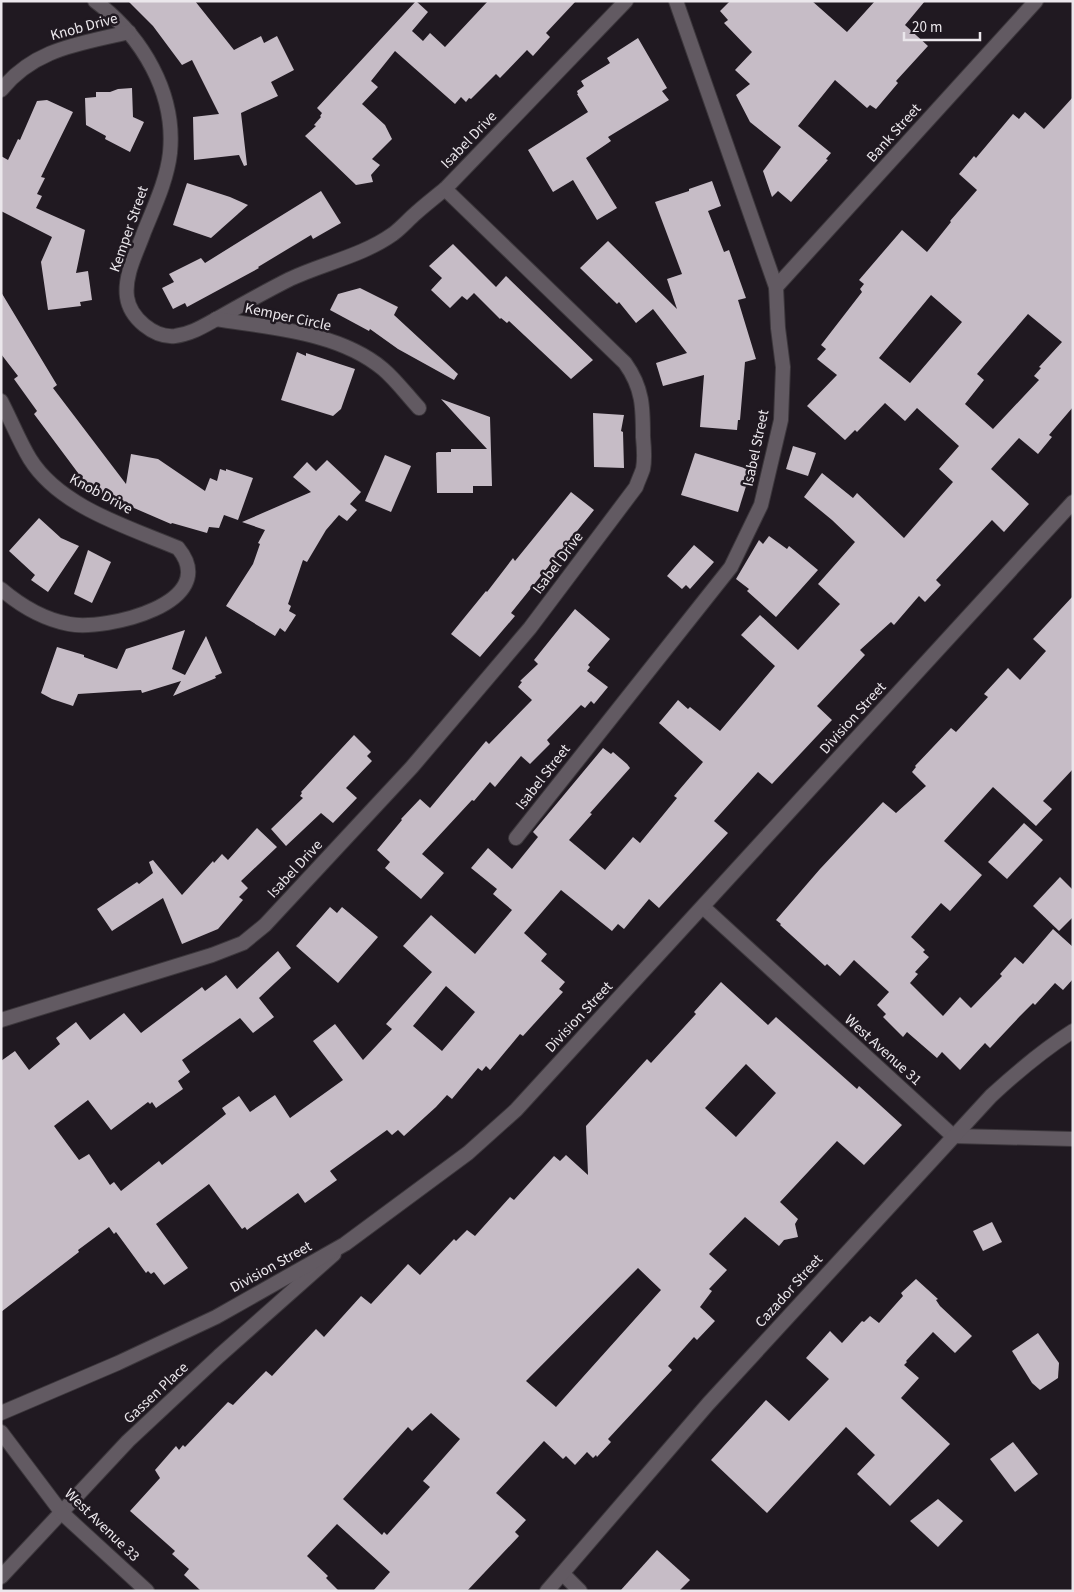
<svg xmlns="http://www.w3.org/2000/svg" width="1074" height="1592" font-family="'Source Sans 3',sans-serif">
<style>
.building{fill:#c6bcc6;fill-rule:evenodd}
.lines{fill:none;stroke-linecap:round;stroke-linejoin:round}
.minor-casing{stroke:#3c373c;stroke-width:16}
.tertiary-casing{stroke:#3c373c;stroke-width:16}
.minor{stroke:#625a62;stroke-width:14}
.tertiary{stroke:#625a62;stroke-width:14}
.labels{text-anchor:middle;dominant-baseline:central;stroke-width:5;stroke-linejoin:round;paint-order:stroke}
.street-label{font-size:15px;fill:#ebe7ec;stroke:#201921}
</style>
<rect width="100%" height="100%" fill="#201921"/>
<g class="building">
<path d="M128,1h67l39,49 27,-14 3,7 13,-7 17,34 -23,12 7,14 -37,17 6,52 -3,1 -5,-11 -45,5 -1,-43 26,-3 -27,-54 -10,5 -29,-39z"/>
<path d="M416,1l12,11 -16,19 11,10 7,-8 15,14 43,-46h88l-30,32 4,4 -17,19 -6,-6 -27,28 -4,-4 -25,25 -2,-1 -3,4 -5,-5 -6,7 -60,-53 -24,30 7,6 -16,17 23,21 7,14 -20,20 8,6 -9,10 2,7 -17,3 -51,-49 11,-10 -2,-1 7,-8 -1,-1 2,-3 -5,-5z"/>
<path d="M730,1h82l35,31 28,-31h50l-20,24 23,21 -32,35 2,2 -22,26 -6,-4 -3,3 -32,-28 -37,46 33,27 -5,6 2,1 -37,42 -13,-11 -6,6 -9,-26 18,-24 -31,-25 -14,-27 14,-11 -15,-14 17,-18 -28,-29 4,-3 -8,-9z"/>
<path d="M638,38l29,50 -5,3 7,9 -61,37 3,4 -25,17 31,50 -20,12 -24,-40 -20,12 -25,-42 60,-38 -11,-18h1l-1,-3 7,-5 -3,-5 29,-18 -3,-5z"/>
<path d="M132,88l1,29 11,5 -14,30 -25,-13 1,-3 -20,-11 -1,-27 11,-1v-5h14l8,-3z"/>
<path d="M1073,97v310l-24,28 3,2 -14,17 -19,-16 -28,31 38,35 -25,28 -12,-12 -56,60 5,5 -16,17 -6,-6 -25,29 -3,-3 -31,28 5,5 -48,51 15,14 -60,64 -14,-12 -44,49 14,12 -69,75 -10,-9 -25,30 -6,-5 -6,7 -51,-41 -37,43 23,21 -6,7 24,21 -6,7 4,3 -40,44 -3,-2 -30,36 -4,-4 -4,5 -4,-3 -26,31 -5,-4 -11,12 -32,29 -6,-6 -6,5 -5,-5 -57,41 7,9 -32,23 -7,-10 -51,37 -2,-3 -3,2 -33,-45 -53,40 32,44 -24,17 -10,-13 -3,2 -3,-3 -2,2 -30,-41 -2,2 -5,-7 -31,23 1,2 -78,60v-251l14,-10 14,19 31,-26 -4,-6 20,-16 14,18 34,-27 17,20 61,-46 3,4 21,-16 11,14 41,-38 13,17 -32,30 15,19 -21,16 -13,-15 -58,42 8,12 -12,9 5,8 -27,19 -4,-6 -2,2 -2,-2 -37,28 -23,-30 -34,26 25,34 10,-6 21,31 4,-3 7,9 38,-30 3,4 64,-51 -4,-6 17,-12 11,16 25,-17 15,23 53,-38 -30,-39 22,-17 28,36 29,-31 -6,-5 46,-52 -29,-26 28,-31 44,39 37,-44 -19,-16 4,-5 -26,-21 17,-20 24,21 26,-32 -5,-5 70,-84 8,6 2,-2 14,12 3,4 -40,45 2,1 -23,26 36,30 28,-33 7,6 37,-45 -3,-2 29,-34 -44,-39 19,-23 10,9 2,-2 30,24 55,-65 -34,-31 19,-20 38,35 42,-46 -22,-20 37,-42 -23,-22 -28,-23 18,-24 31,25 4,-5 47,45 49,-56 -14,-13 20,-23 -42,-38 -12,13 -20,-18 -28,29 -2,-2 -10,10 -38,-34 30,-31 -20,-16 9,-10 -5,-4 41,-53 -2,-3 4,-5 -5,-4 43,-50 25,22 24,-30 -1,-1 27,-31 -18,-16 15,-18 2,2 37,-44 6,5 6,-7 19,17zM931,295l31,27 -52,61 -31,-25zM1028,314l34,28 -23,25 2,1 -7,8 5,4 -46,49 -28,-25 19,-24 -7,-6zM446,986l29,26 -33,39 -29,-25z"/>
<path d="M47,100l26,12 -32,65 4,1 -8,16 5,2 -6,12 49,22 -9,43 12,-2 4,29 -12,2 1,4 -33,4 -7,-48 11,-25 -51,-26v-55l7,4 10,-21 2,1 17,-39z"/>
<path d="M712,181l9,25 -13,5 16,41 5,-2 17,48 -8,2 18,59 -11,3 -5,58h-2l-1,10 -37,-3 4,-52 -41,11 -7,-23 31,-10 -34,-44 -17,14 -17,-21 -2,2 -37,-36 28,-27 69,68 -10,-30 15,-5 -27,-72 34,-11v-2z"/>
<path d="M187,183l43,14 18,8 -37,33 -38,-13z"/>
<path d="M321,191l20,32 -28,16 -2,-4 -53,32 1,1 -72,39 -2,-4 -12,6 -11,-21 12,-6 -5,-8 32,-16 4,5z"/>
<path d="M453,244l43,43 10,-11 87,84 -22,19 -62,-58 -2,2 -6,-5 -1,1 -26,-26 -7,7 -5,-4 -12,12 -19,-18 11,-12 -13,-12z"/>
<path d="M360,288l38,19 -4,8 64,59 -4,6 -56,-31 -28,-20 -1,2 -39,-21 8,-16z"/>
<path d="M1,292l56,93 -4,3 73,96 5,-30 27,5 47,32 5,-13 7,3 3,-12 6,2v-2l27,9 -15,42 -14,-5 -5,13 -10,-1 -2,6 -35,-10 -1,1 -81,-35 -56,-75 3,-3 -23,-32 4,-3 -17,-22z"/>
<path d="M297,352l9,4v-3l49,16 -14,40 -8,7 -52,-16z"/>
<path d="M441,399l49,18 2,69h-19v7h-36l-1,-40 2,-1h13v-3h36z"/>
<path d="M593,413l31,2 -3,16 2,1 1,36 -30,-1z"/>
<path d="M793,446l23,7 -8,23 -22,-7z"/>
<path d="M695,453l56,17 -13,42 -57,-17z"/>
<path d="M385,455l26,11 -20,46 -26,-11z"/>
<path d="M327,460l34,32 -11,12 7,6 -10,11 -8,-6 -13,15 -19,32 -4,-2 -15,44 3,2 -2,5 7,4 -11,17 -5,-4 -5,8 -49,-30 27,-42 7,-20 -2,-1 7,-13 -23,-8 69,-30 -18,-15 14,-15 9,9z"/>
<path d="M571,492l23,18 -83,103 4,3 -35,41 -29,-23 35,-43 1,1 26,-34 2,3z"/>
<path d="M39,518l22,20 18,8 -31,46 -17,-12 4,-5 -26,-24z"/>
<path d="M769,536l18,13 2,-3 29,24 -42,47 -29,-26 2,-2 -13,-10 23,-39 4,4z"/>
<path d="M694,545l20,17 -24,27 -4,-4 -4,4 -15,-13z"/>
<path d="M88,550l23,12 -19,41 -18,-9z"/>
<path d="M1073,596v173l-30,32 9,8 -16,17 -43,-39 -49,54 38,34 -32,36 -9,-8 -30,34 14,13 -2,2 6,5 -14,15 3,2 -8,9 33,33 17,-19 11,11 31,-32 -2,-2 15,-17 8,7 30,-35 20,18v32l-10,11 -8,-7 -20,22 -2,-2 -13,13 -30,32 -5,-5 -25,27 -18,-18 -5,6 -30,-26 -4,5 -20,-20 3,-3 -9,-9 12,-13 -35,-32 -14,16 -13,-12 -2,2 -45,-41 1,-1 -5,-4 44,-51 63,-67 13,11 30,-27 -14,-14 4,-5 -1,-1 36,-38 5,4 32,-35 -4,-3 24,-26 12,12 26,-29 -13,-12z"/>
<path d="M575,609l35,30 -22,26 2,2 -3,4 21,16 -14,17 -3,-3 -6,7 -4,-3 -34,35 3,4 -20,20 -9,-8 -26,31 -5,-5 -16,19 -2,-1 -50,54 22,19 -23,26 -36,-31 5,-6 -13,-12 25,-30 -1,-1 19,-20 10,9 56,-67 3,3 43,-44 -14,-13 4,-5 -2,-1 18,-17 -4,-4z"/>
<path d="M185,630l-13,39 13,6 21,-39 16,37 -7,3 1,2 -43,18 8,-15 -39,12 -1,-3 -63,4 -5,12 -21,-7 -11,-6 16,-46 27,8v2l33,12 9,-20z"/>
<path d="M354,735l17,17 -4,4 5,5 -26,27 11,10 -24,25 -12,-10 -35,33 -15,-17 32,-31 -3,-2 2,-3 -1,-1z"/>
<path d="M1024,823l19,17 -36,39 -19,-17z"/>
<path d="M257,828l20,19 -36,34 7,7 -9,9 4,3 -25,29 -36,15 -19,-46 -51,33 -15,-22 40,-27 2,2 14,-11 -4,-11 4,-2 29,35 31,-34 1,2 8,-9 6,6z"/>
<path d="M1060,877l13,13v27l-14,14 -26,-25z"/>
<path d="M330,907l7,6 5,-6 36,30 -40,46 -42,-37z"/>
<path d="M721,982l47,43 8,-8 81,72 2,-3 43,39 -38,40 -27,-24 -57,61 18,17 -3,5 3,13 -14,3 -5,6 -34,-29 -36,37 18,16 -18,19 3,2 -12,16 15,14 -18,19 -3,-3 -26,29 4,4 -64,69 3,3 -14,15 -1,-2 -3,3 -6,-6 -12,13 -9,-9 -3,3 -19,-18 -48,52 30,27 -11,12 4,4 -52,55h-94l17,-19 -53,-48 -30,32 21,20 -2,2 13,13h-138l-17,-16 5,-6 -17,-15 3,-3 -45,-40 30,-33 -5,-8 21,-24 3,4 4,-5 2,2 43,-45 5,3 33,-34 6,5 44,-47 8,8 37,-41 10,8 37,-40 12,11 34,-36 2,2 11,-11 8,6 35,-39 4,3 40,-44 6,5 6,-6 22,20 -2,-49 61,-67 4,4 45,-49 -2,-2zM746,1064l30,29 -40,44 -31,-29zM638,1268l23,22 -105,117 -30,-26zM431,1413l29,26 -37,42 7,6 -43,48 -3,-3 -2,3 -39,-36 65,-72 4,4z"/>
<path d="M992,1222l10,20 -19,9 -10,-20z"/>
<path d="M916,1279l22,20 -2,1 4,6 32,30 -17,17 -22,-21 -27,29 1,1 -3,3 15,13 -18,20 49,46 -60,62 -33,-32 18,-19 -29,-28 -79,86 -56,-53 55,-60 23,21 40,-42 -23,-21 24,-27 12,12 20,-22 2,1 6,-6 9,7 24,-27 -2,-3z"/>
<path d="M1038,1333l21,30 -1,15 -18,12 -8,-7 -20,-32z"/>
<path d="M1013,1442l25,32 -23,18 -25,-33z"/>
<path d="M938,1499l25,22 -25,26 -28,-26z"/>
<path d="M657,1550l33,30 -11,11h-59z"/>
</g>
<g class="lines">
<defs>
<g id="minor">
<path d="M95,1c47,35 81,92 75,152 -3,27 -16,54 -26,79 -7,20 -20,43 -17,65 3,21 27,41 48,39 17,-2 30,-11 45,-19 23,-13 46,-26 70,-38 34,-16 72,-23 103,-45 8,-6 15,-14 23,-21 9,-8 19,-16 29,-24"/>
<path d="M1,90c34,-42 79,-46 128,-58"/>
<path d="M776,287l260,-286"/>
<path d="M216,319c55,9 123,13 167,50 13,11 24,26 36,39"/>
<path d="M1,401c10,19 18,40 29,58 30,48 98,68 148,89 45,55 -72,83 -109,76 -27,-5 -48,-18 -68,-35"/>
<path d="M516,838l215,-271 30,-62 20,-85 2,-53 -5,-39 -2,-41 -100,-286"/>
<path d="M703,907l250,229 120,3"/>
<path d="M1,1020l211,-65 31,-12 22,-18 147,-158 118,-139 106,-141c2,-6 5,-12 7,-18 2,-10 1,-22 0,-32 0,-29 0,-49 -18,-74l-180,-174 181,-188"/>
<path d="M563,1574l17,17"/>
<path d="M1,1577l127,-136 91,-85 115,-102"/>
<path d="M547,1591l161,-187 283,-308c26,-24 52,-46 82,-65"/>
</g>
<g id="tertiary">
<path d="M1,1413l117,-50 98,-46 129,-73 123,-91 48,-43 557,-608"/>
<path d="M1,1432l61,81 85,78"/>
</g>
</defs>
<use href="#minor" class="minor-casing"/>
<use href="#tertiary" class="tertiary-casing"/>
<use href="#minor" class="minor"/>
<use href="#tertiary" class="tertiary"/>
</g>
<g class="labels">
<g class="street-label">
<text transform="translate(84 27) rotate(-15)">Knob Drive</text>
<text transform="translate(894 133) rotate(-48)">Bank Street</text>
<text transform="translate(469 140) rotate(-46)">Isabel Drive</text>
<text transform="translate(129 229) rotate(-71)">Kemper Street</text>
<text transform="translate(288 317) rotate(12)">Kemper Circle</text>
<text transform="translate(756 448) rotate(-78)">Isabel Street</text>
<text transform="translate(101 494) rotate(28)">Knob Drive</text>
<text transform="translate(558 563) rotate(-53)">Isabel Drive</text>
<text transform="translate(853 718) rotate(-48)">Division Street</text>
<text transform="translate(543 777) rotate(-52)">Isabel Street</text>
<text transform="translate(295 869) rotate(-47)">Isabel Drive</text>
<text transform="translate(579 1017) rotate(-47)">Division Street</text>
<text transform="translate(883 1050) rotate(42)">West Avenue 31</text>
<text transform="translate(271 1267) rotate(-29)">Division Street</text>
<text transform="translate(789 1291) rotate(-48)">Cazador Street</text>
<text transform="translate(156 1393) rotate(-43)">Gassen Place</text>
<text transform="translate(102 1525) rotate(44)">West Avenue 33</text>
</g>
</g>
<rect width="1074" height="1592" fill="none" stroke="#ebe7ec" stroke-width="5"/>
<path d="M904 32v8h76v-8" fill="none" stroke="#ebe7ec" stroke-width="2.5"/>
<text x="912" y="32" font-size="15" fill="#ebe7ec" stroke="#201921" stroke-width="4" paint-order="stroke">20 m</text>
</svg>
